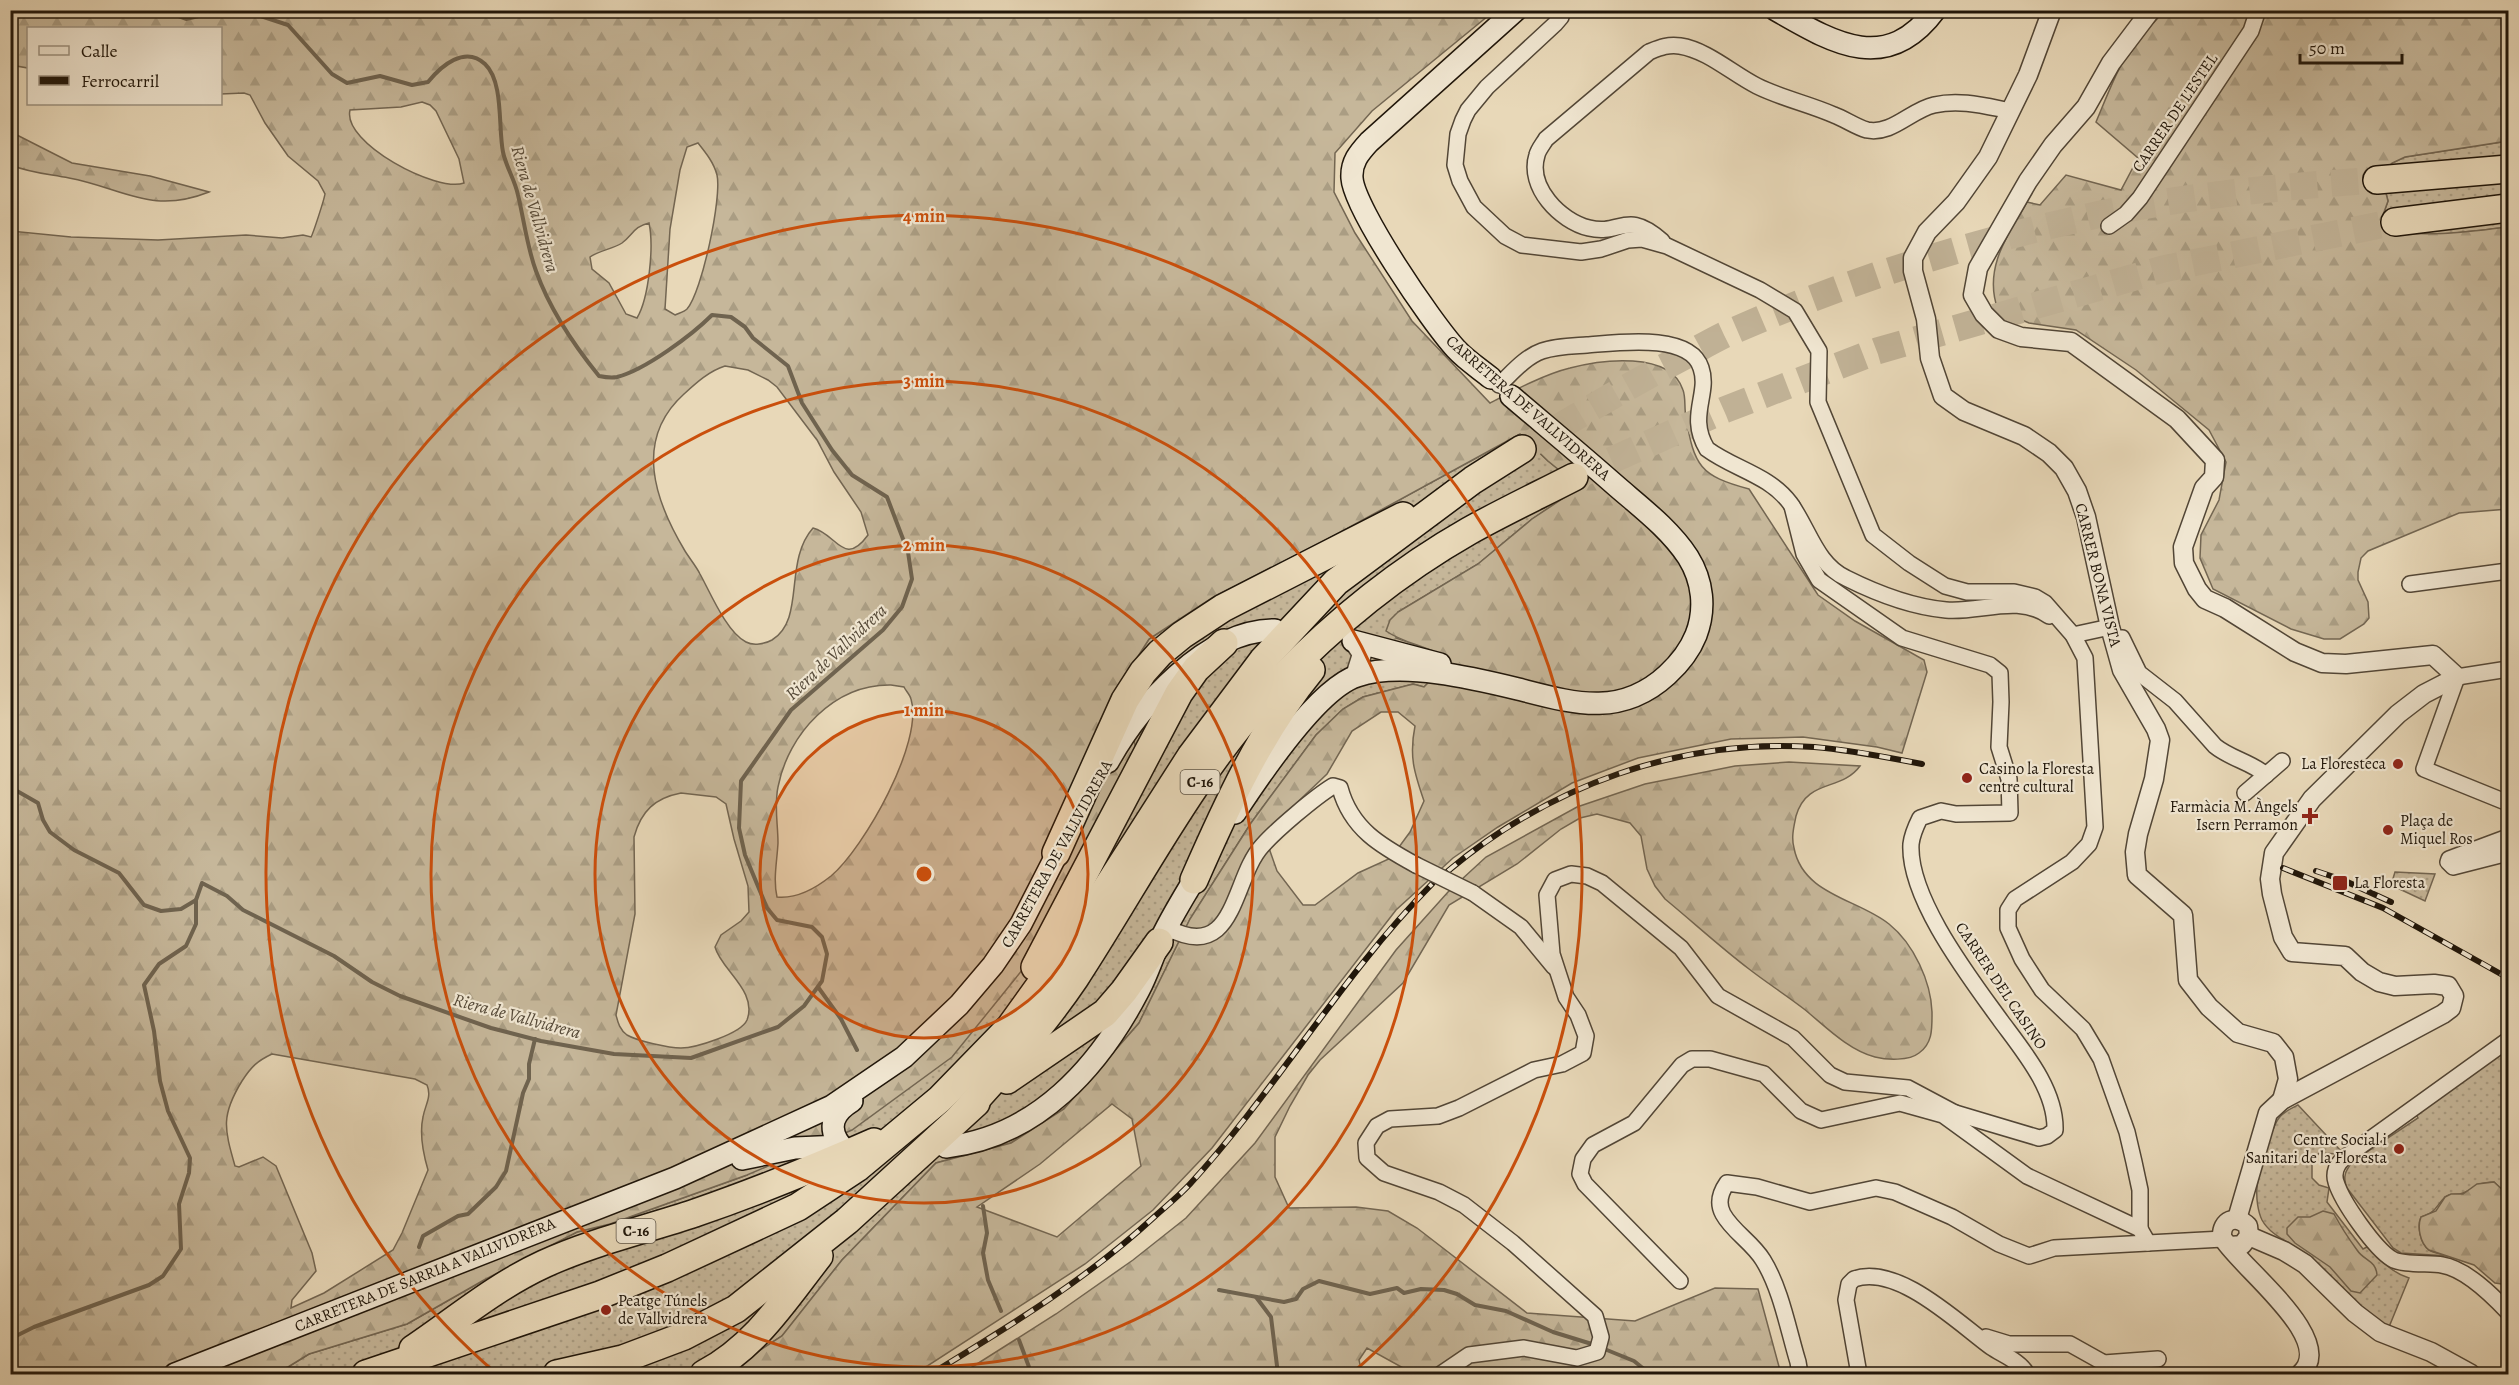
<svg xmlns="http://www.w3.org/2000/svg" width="2519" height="1385" font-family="Alegreya,serif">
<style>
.grass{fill:url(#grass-dots);stroke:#736652;stroke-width:1.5}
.forest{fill:url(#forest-firs);stroke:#736652;stroke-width:1.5;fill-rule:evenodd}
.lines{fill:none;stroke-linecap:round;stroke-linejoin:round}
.stream{stroke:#6f634f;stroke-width:4}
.motorway-tunnel{stroke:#c0b195;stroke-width:27;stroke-dasharray:27 14;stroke-linecap:butt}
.minor-casing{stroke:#524636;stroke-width:18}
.tertiary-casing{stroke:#524636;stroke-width:21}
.secondary-casing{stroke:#20160a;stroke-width:24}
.motorway-casing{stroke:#20160a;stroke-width:30}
.minor{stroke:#f0e6d1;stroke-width:15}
.tertiary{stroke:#f0e6d1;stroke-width:18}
.secondary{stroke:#f0e6d1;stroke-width:21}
.motorway{stroke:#e8d8b8;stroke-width:27}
.rail-casing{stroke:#20160a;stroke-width:6}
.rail{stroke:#f0e6d1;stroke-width:4;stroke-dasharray:11;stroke-linecap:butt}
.minor-bridge-casing{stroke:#524636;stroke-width:18;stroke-linecap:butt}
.minor-bridge{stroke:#f0e6d1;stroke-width:15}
.ring{fill:none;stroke:#ca4f0c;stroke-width:3}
.poi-dot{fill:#8f2418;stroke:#f0e6d1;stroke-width:2}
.labels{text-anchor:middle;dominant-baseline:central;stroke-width:4.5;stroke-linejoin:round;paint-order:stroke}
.shield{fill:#f0e6d1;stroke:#5e5446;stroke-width:1.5}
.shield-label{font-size:15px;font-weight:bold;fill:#20160a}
.street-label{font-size:16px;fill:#20160a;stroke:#f0e6d1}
.poi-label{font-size:16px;fill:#20160a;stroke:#f0e6d1;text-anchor:start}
.water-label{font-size:18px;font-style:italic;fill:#554938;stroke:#f0e6d1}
.centre{fill:#ca4f0c;stroke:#f0e6d1;stroke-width:3}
.ring-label{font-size:18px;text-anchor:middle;font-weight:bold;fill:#ca4f0c;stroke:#f0e6d1;stroke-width:4.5;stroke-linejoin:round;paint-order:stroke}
</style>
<defs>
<pattern id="grass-dots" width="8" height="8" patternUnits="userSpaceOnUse" patternTransform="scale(1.5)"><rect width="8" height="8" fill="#c6b79a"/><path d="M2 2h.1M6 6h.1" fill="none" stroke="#aa9d83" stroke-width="1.8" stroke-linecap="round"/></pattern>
<pattern id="forest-firs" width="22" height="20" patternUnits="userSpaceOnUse" patternTransform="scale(1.5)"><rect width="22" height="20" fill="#c6b79a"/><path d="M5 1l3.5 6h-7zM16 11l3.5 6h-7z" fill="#aa9d83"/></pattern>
</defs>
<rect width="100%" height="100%" fill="#e8d8b8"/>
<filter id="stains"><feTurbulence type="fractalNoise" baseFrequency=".00333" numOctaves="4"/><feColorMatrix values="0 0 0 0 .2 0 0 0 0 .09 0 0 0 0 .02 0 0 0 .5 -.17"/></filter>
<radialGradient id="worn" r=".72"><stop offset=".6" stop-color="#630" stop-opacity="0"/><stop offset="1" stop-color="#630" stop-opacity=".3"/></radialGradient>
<g class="grass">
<path d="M2508,141v86c-33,4 -91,13 -122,2l-3,-14 5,-14 -7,-27 11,-11 13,-6z"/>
<path d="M1520,434l28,27 29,23 -6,9 -39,26 -54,45 -80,48 -2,26 35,12 19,11 -26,26 -11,-3 -50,13 -20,12 -27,26 -65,88 -61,96 -51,104 -75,86 -53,34 -75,20 -94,97 -60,76 -59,38h-453l18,-7 21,-13 98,-30 77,-44 93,-48 33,-8 137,-49 368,-483 34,-53 66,-43 111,-56z"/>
<path d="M2395,872l40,2 -10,27 -34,-16z"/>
<path d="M2508,1049v146l-14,-13c-21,1 -15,5 -31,11 -6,3 -12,-1 -18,4 -10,10 -8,15 -24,20 -4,9 -1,26 8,33 5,3 14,4 19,6l-47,-3 -8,-5 -46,-60c-5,-12 -1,-18 6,-27l65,-43 -2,-4z"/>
<path d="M2298,1105l43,46 -3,3 -19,-1 -7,9v16l7,7 10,3 -2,14 36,47 6,-3c12,14 21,26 40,32l-20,49c-35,-17 -57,-53 -88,-76 -12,-9 -31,-16 -39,-31 -4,-8 -6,-22 -5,-32 1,-13 14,-60 22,-70 4,-6 13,-10 19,-13z"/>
</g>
<g class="forest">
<path d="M10,11h1484l-122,100 -37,42 -1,39 21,41 57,88 78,82c23,-12 55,-29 80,-35 30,-8 100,-18 113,22 3,8 1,18 3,27 8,49 14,59 63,72l69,106 37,26 69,39 3,12 -25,81 -25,-6 -74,-10 -72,2 -93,19 -66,25 -74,44 -45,31 -57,52 -184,238 -59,62 -68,54 -170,110h-192l59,-38 60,-76 94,-97 75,-20 53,-34 75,-86 51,-104 61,-96 65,-88 27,-26 20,-12 50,-13 11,3 26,-26c-18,-15 -44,-16 -64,-30l4,-11 8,-8 80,-48 54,-45 39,-26 5,-9 -28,-23 -28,-27 -194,106 -111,56 -66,43 -34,53 19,47 2,12 -113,218 -71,88 -100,73 -105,45 -137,49 -33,8 -93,48 -77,44 -98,30 -21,13 -18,7h-259v-1143l60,6 87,3 88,-5 36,3 21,-3 8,2c2,-3 13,-37 14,-43l-7,-13 -30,-25 -23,-33 -15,-28 -6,-2 -23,1 -1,-66h-192v40l-17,-3zM422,102l8,3 6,6 23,48 5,24c-27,10 -122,-40 -114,-73l51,-3zM698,143c8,10 16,20 19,32 5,22 -15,117 -30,134 -3,3 -8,4 -12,6l-10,-6 5,-80 10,-59 7,-23zM649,223c5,23 0,75 -12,95l-11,-4 -17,-31 -17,-14 -2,-12c10,-7 23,-8 32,-14 12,-9 11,-16 27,-20zM725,366l23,4 20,10 9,7 40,53 17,32 27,40 7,23c-24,33 -31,-1 -55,-7 -30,34 -7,91 -41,112 -7,4 -19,6 -26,2 -19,-9 -36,-50 -46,-68 -4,-8 -10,-15 -15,-23 -30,-50 -52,-111 -1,-157 12,-11 25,-23 41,-28zM891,685l13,2c2,4 6,8 7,12 13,43 -47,149 -80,177 -15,12 -34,23 -54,21 -4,-18 0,-35 1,-54 0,-19 -4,-37 0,-56 10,-53 56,-103 113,-102zM1381,712h17l17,14c-6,30 -1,46 9,75l-14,31 -19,26 -33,15 -43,32h-12l-26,-34 -13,-37 63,-60 25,-43zM681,793l35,4 10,7 8,35 14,47 1,26 -8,9 -20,14 -6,12c6,23 43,44 32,73 -6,14 -52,28 -66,28 -12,0 -44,-7 -54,-13 -7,-5 -9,-12 -11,-20l19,-101 -1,-77c7,-26 21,-39 47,-44zM272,1054l143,25 12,6c5,12 -2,20 -4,32 -4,18 0,36 5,53l-26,63 -9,17 -69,43 -33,15 1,-8 24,-29 -4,-18 -36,-87 -13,-9 -24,10 -4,-1c-11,-38 -14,-51 7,-85 9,-14 15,-20 30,-27zM1112,1104l20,15 9,47 -84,71 -80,-30 63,-43z"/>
<path d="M2163,11h345v130l-103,16 -13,6 -11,11 7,27 -5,14 4,14c30,10 88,2 121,-2v282l-49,4 -91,38 -7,7 -3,14v8l10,22 1,16 -5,6 -24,15h-16l-33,-10 -78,-40 -13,-31 1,-23 18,-35 7,-38 -17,-32 -73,-60 -60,-40 -47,-7 -31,-13c-15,-41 9,-74 29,-108l13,3 26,-30 55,15 17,-32 -42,-36c11,-26 21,-53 36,-76 9,-14 23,-21 31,-35z"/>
<path d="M11,132l61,31 78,13 59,16c-58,23 -86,-4 -140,-14 -20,-4 -39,-5 -58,-13z"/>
<path d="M1789,762l71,4c-19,26 -53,12 -64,50 -2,10 -5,21 -2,32 9,47 64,51 95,76 25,20 42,58 43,88 0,16 1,31 -13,41 -10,8 -32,7 -44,4 -27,-7 -50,-31 -71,-48 -18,-14 -37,-26 -55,-40 -29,-22 -56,-47 -84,-70l-10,-13 -8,-17 -6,-33 -11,-13 -33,-9 -17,4 -19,11 -44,35 -68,41 -46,78 -83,77 -12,15 -18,31 -15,31v40l14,31 67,-1 32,4 29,17 110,85 108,8 80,-33 43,1 23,85h-367l-47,-26 -8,12 3,14h-401l95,-60 77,-54 53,-42 69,-75 141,-193 52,-58 38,-35 91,-50 68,-23 90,-18z"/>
<path d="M2494,1182l14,13v90l-13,-2 -21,-18 -45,-15c-9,-7 -12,-23 -8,-33l15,-6 9,-14 6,-3h12l14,-10z"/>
<path d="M2323,1211l11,3c7,13 15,25 23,36 7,11 19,10 20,25l-17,18 -9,-2 -21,-24 -35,-24 -8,-9v-6l11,-11h12z"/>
</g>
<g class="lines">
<g class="stream">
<path d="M162,10l24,9 38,-9"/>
<path d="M10,787l28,16 5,17 7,12 24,18 45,23 25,32 17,6 20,-2 15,-9"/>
<path d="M818,987l23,32 16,31"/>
<path d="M983,1206l4,27 -4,20 5,27 13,31"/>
<path d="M419,1247l4,-11 35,-20 10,-2 28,-27 10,-16 17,-78 6,-14v-15l6,-25"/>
<path d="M1219,1290l65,12 12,-3 7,-10 16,-8 51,13 27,-6 7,5 17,-4 23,1 13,4 18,11 31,6 47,21 42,13"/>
<path d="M1256,1297l15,20 7,57"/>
<path d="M10,1339l24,-12 115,-42 14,-9 18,-27 -2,-45 10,-31 1,-15 -22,-47 -8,-30 -6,-50 -10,-46 15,-21 27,-18 10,-22v-24l6,-17 25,13 16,14 91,46 38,26 28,14 91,32 50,13 73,13 77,4 87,-31 26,-21 18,-25 5,-27 -5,-17 -10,-10 -35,-7 -10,-12 -22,-53 -6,-27 2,-47 50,-71 92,-80 19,-23 10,-28 -4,-27 -21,-55 -35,-22 -20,-25 -30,-47 -14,-37 -35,-28 -8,-11 -14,-10 -19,-2c-20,20 -67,55 -95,62 -5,1 -13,0 -18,-1 -26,-32 -49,-66 -63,-105 -9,-24 -12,-51 -18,-76 -3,-15 -12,-28 -15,-43 -5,-24 1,-70 -18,-88 -20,-19 -44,2 -57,18l-16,3 -32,-9 -33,7 -15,-9 -44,-49 -46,-15"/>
<path d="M1019,1340l10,27v7"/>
<path d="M1602,1348l32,13 16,13"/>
</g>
<g class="motorway-tunnel">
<path d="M1522,449c47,-28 94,-56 142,-82 20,-10 40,-22 60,-32 114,-51 234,-89 355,-116 97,-23 199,-32 298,-39"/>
<path d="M1574,477l150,-67 153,-59 286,-82 232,-47"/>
</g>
<defs>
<g id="minor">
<path d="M1562,10l-1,7 -6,7 -68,63 -19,23 -5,10 -5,14 -3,31 5,16 14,26 31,29 17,9 59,7 20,-3 27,-9 14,-1 25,7 93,44 35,21 24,40 -1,51 55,133 36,28 36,23 22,6h47l21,5 10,6 28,32 12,23 10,169 -6,17 -17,18 -57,37 -7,11v18l14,31 20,31 41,39 18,30 26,73 7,30 6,28v39"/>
<path d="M2109,226l17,-12 14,-16 111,-167 7,-21"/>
<path d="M1662,241c-36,-32 -41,-5 -73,-13 -29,-7 -62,-41 -52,-73 1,-5 6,-11 9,-16l103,-87c10,-4 19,-8 31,-6 27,4 53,28 77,40 24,12 52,18 77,29 11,4 22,12 33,15 25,5 44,-20 67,-25 26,-6 51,1 77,6"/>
<path d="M1499,385c13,-12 26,-28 43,-34 14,-5 31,-5 45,-6 28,-2 103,-13 114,23 9,26 -14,48 6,81 27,20 62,26 83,54 19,26 26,61 56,75 30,15 67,29 100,32 34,3 73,-16 103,6"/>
<path d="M1792,506l12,48 15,26 83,58 88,27 10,8 1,29 -2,45 10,32 1,34 -54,1 -15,-3 -21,7c-4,8 -8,17 -9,26 -3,54 59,134 90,177 23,31 55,69 54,109l-8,6 -8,2 -84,-25 -11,1"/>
<path d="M2410,584l98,-13"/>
<path d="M2073,635l37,-8"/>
<path d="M2114,639l8,-1 17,35 36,28 40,45c16,13 36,16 51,29"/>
<path d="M2508,669l-51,8 -33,92 84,34"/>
<path d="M2245,793l37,-32"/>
<path d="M2508,837l-59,22 -1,3 5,5 55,-14"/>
<path d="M1473,893l48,34 33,40"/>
<path d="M1168,928c68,36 64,-49 94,-82 14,-16 53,-49 71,-60l7,2c11,41 41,58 76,77"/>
<path d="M2508,1040l-164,118c-7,6 -11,15 -8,24 6,20 39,67 56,77 9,6 38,4 50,6 24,4 50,30 66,47"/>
<path d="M1680,1281l-95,-97 -5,-10 3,-15 10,-14 41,-22 48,-58 10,-6h18l54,15 37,37 20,9 79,-17 43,12 84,61 113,53 8,14"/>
<path d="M1986,1337l23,7h61l34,19 54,-4"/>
<path d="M1441,1374l28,-19 55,-7 53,10 20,-6 4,-15 -6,-21 -82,-73 -49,-38 -25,-13 -55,-19 -17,-15 -1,-15 11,-17 13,-7 48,-3 21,-8 75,-38 28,-6 21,-11 3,-17 -8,-21 -12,-18 -14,-43 -5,-59 8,-15 16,-6 16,2 15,7 79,65 37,48 75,42 37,37 15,7 63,6 47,25"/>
<path d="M1800,1374l-2,-12c-10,-33 -17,-73 -35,-102 -11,-18 -30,-28 -40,-46 -6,-11 -3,-21 4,-31l30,4 53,15 66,-14 19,4 57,25 47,27 30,12 25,-8 169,-9"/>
<path d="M1859,1374l-13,-74 3,-16 5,-5c44,-15 103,43 137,68 12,8 29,14 36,27"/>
</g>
<g id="tertiary">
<path d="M2052,10l-24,65 -40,82 -32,45 -29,30 -14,26v13l13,48 4,39 13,38 21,15 60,25 25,17 15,15 13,23 9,26 24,110 12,43 34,59 4,11 -6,39 -16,55 -3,18 2,23 46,40 5,65 21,27 29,26 35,10 11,14 4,22 -6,21"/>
<path d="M2151,10l-40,53 -25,44 -33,38 -25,36 -50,87 -5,27 11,19 15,15 22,8 50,5 106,77 38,41 -1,17 -10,11 -21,59 1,16 13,26 8,10 20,9 70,44 27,11 24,1 87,-9 24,22 -33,17 -26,20 -86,85 -38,54 -4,26 2,15 11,43 9,15 53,4 17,16 17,10 16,4 39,-2 14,2 6,10 -3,12 -8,6 -161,86 -14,13 -31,106"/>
<path d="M1353,641l9,13 -7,22"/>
<path d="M2249,1236l35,15 21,13 50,49 25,19 51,20 40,22"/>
<path d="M2231,1246l11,-1 7,-9 -1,-10c-12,-12 -27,-6 -26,11 16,29 118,103 78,137"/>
</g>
<g id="secondary">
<path d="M1776,10c56,32 110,66 159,0"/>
<path d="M1491,378c-11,-9 -25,-18 -35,-29 -24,-26 -102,-140 -104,-171 -1,-16 7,-25 17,-36l147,-132"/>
<path d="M1353,641l87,23"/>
<path d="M1108,762c31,-56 98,-132 167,-132"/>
<path d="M1235,813c23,-35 82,-124 122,-137 45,-15 116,2 161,13 55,14 102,29 149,-14 12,-11 23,-25 29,-40 10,-26 7,-54 -8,-78 -19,-29 -49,-51 -74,-73 -34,-30 -69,-59 -103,-88"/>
<path d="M841,1146c-15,-19 -7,-34 11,-45"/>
<path d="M946,1147c91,-10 153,-80 193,-157 8,-15 13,-31 20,-47 11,-25 28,-51 42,-75"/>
<path d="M742,1159l53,-11 46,-2"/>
<path d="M175,1374l500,-196 157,-72 72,-49 55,-52 34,-40 28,-41 42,-82"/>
</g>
<g id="motorway">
<path d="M2377,180l131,-11"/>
<path d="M2395,222l113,-14"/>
<path d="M1056,853l69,-153 18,-28 17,-19 22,-18 41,-27 180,-92"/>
<path d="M1194,880c32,-73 66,-148 117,-210"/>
<path d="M1035,967l144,-274 17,-24 28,-26"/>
<path d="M1007,1080l98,-67 19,-22 35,-49"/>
<path d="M962,1115c40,-44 80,-88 113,-137 64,-98 118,-206 199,-292 57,-60 123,-114 195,-155 34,-19 70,-36 105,-54"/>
<path d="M413,1349c43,-29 83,-63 131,-85 48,-22 100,-34 151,-51 61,-21 120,-45 179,-71"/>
<path d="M366,1374l234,-79 67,-27 131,-61 59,-39 83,-69 70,-72 69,-96 112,-175 72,-96 73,-78 137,-102 49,-31"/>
<path d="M557,1374l66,-15 61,-23 52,-27 111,-88 129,-118"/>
<path d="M704,1374c52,-28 79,-72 115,-118"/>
</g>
</defs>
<use href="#minor" class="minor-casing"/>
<use href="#tertiary" class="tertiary-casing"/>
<use href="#secondary" class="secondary-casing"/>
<use href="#motorway" class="motorway-casing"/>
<use href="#minor" class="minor"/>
<use href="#tertiary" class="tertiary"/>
<use href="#secondary" class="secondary"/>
<use href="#motorway" class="motorway"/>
<defs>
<g id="rail">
<path d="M2283,868l100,40 125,70"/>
<path d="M1448,871c101,-85 232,-133 366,-124 36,3 72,10 108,17"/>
<path d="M2316,871l27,9 48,22"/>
<path d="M931,1374c77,-47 155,-94 222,-156 12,-11 26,-22 37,-34 87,-95 151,-208 242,-300"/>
</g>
</defs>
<use href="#rail" class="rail-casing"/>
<use href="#rail" class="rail"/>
<defs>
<path id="minor-bridge" d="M1416,865l57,28"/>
</defs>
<use href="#minor-bridge" class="minor-bridge-casing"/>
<use href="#minor-bridge" class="minor-bridge"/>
</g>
<circle cx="924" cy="874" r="164" fill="#ca4f0c" fill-opacity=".12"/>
<g class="ring">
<circle cx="924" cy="874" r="164"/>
<circle cx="924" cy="874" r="329"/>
<circle cx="924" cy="874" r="493"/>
<path d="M497 1374A658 658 0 1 1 1351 1374"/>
</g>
<g class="poi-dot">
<circle cx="2398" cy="764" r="6"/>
<circle cx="1967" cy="778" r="6"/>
<path d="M2307 807h6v6h6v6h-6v6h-6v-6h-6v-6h6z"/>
<circle cx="2388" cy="830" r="6"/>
<rect x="2332" y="875" width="16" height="16" rx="3"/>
<circle cx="2399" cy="1149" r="6"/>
<circle cx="606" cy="1310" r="6"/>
</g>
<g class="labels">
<g class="shield">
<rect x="1180.5" y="770" width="39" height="24" rx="4.5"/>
<rect x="616.5" y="1219" width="39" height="24" rx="4.5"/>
</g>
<g class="shield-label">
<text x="1200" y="782">C-16</text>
<text x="636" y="1231">C-16</text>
</g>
<g class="street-label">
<text transform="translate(2175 113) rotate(-56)">CARRER DE L'ESTEL</text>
<text transform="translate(1528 408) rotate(41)">CARRETERA DE VALLVIDRERA</text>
<text transform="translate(2098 575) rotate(76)">CARRER BONA VISTA</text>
<text transform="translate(1057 854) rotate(-61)">CARRETERA DE VALLVIDRERA</text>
<text transform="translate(2001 986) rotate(56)">CARRER DEL CASINO</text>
<text transform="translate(425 1275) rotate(-22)">CARRETERA DE SARRIA A VALLVIDRERA</text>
</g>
<g class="poi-label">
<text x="2386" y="764" text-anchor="end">La Floresteca</text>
<text x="1979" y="769">Casino la Floresta<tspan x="1979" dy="18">centre cultural</tspan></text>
<text x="2298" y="807" text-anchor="end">Farmàcia M. Àngels<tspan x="2298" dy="18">Isern Perramon</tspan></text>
<text x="2400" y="821">Plaça de<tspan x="2400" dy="18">Miquel Ros</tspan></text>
<text x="2354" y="883">La Floresta</text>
<text x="2387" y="1140" text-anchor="end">Centre Social i<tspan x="2387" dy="18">Sanitari de la Floresta</tspan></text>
<text x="618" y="1301">Peatge Túnels<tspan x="618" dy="18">de Vallvidrera</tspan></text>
</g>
<g class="water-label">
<text transform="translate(535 209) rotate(74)">Riera de Vallvidrera</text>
<text transform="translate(836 652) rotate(-43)">Riera de Vallvidrera</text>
<text transform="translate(517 1016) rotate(15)">Riera de Vallvidrera</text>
</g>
</g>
<circle cx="924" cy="874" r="9" class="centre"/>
<g class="ring-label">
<text x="924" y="222">4 min</text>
<text x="924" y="387">3 min</text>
<text x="924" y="551">2 min</text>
<text x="924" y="716">1 min</text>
</g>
<rect width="2519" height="1385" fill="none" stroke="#e8d8b8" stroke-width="36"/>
<rect x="12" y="12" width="2495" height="1361" fill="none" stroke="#20160a" stroke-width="3"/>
<rect x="18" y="18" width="2483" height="1349" fill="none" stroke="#20160a" stroke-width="1.5"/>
<rect x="27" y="27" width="195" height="78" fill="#f0e6d1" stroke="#9d9381" stroke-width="1.5"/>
<rect x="39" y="46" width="30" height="9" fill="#f0e6d1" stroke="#9d9381" stroke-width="1.5"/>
<text x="81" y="57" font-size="18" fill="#20160a">Calle</text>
<rect x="39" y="76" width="30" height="9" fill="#20160a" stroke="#9d9381" stroke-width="1.5"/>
<text x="81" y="87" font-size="18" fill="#20160a">Ferrocarril</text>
<path d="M2300 54v9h102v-9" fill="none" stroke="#20160a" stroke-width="3"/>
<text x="2309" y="54" font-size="18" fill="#20160a" stroke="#f0e6d1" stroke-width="4.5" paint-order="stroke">50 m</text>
<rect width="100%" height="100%" filter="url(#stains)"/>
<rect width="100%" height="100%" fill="url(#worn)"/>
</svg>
